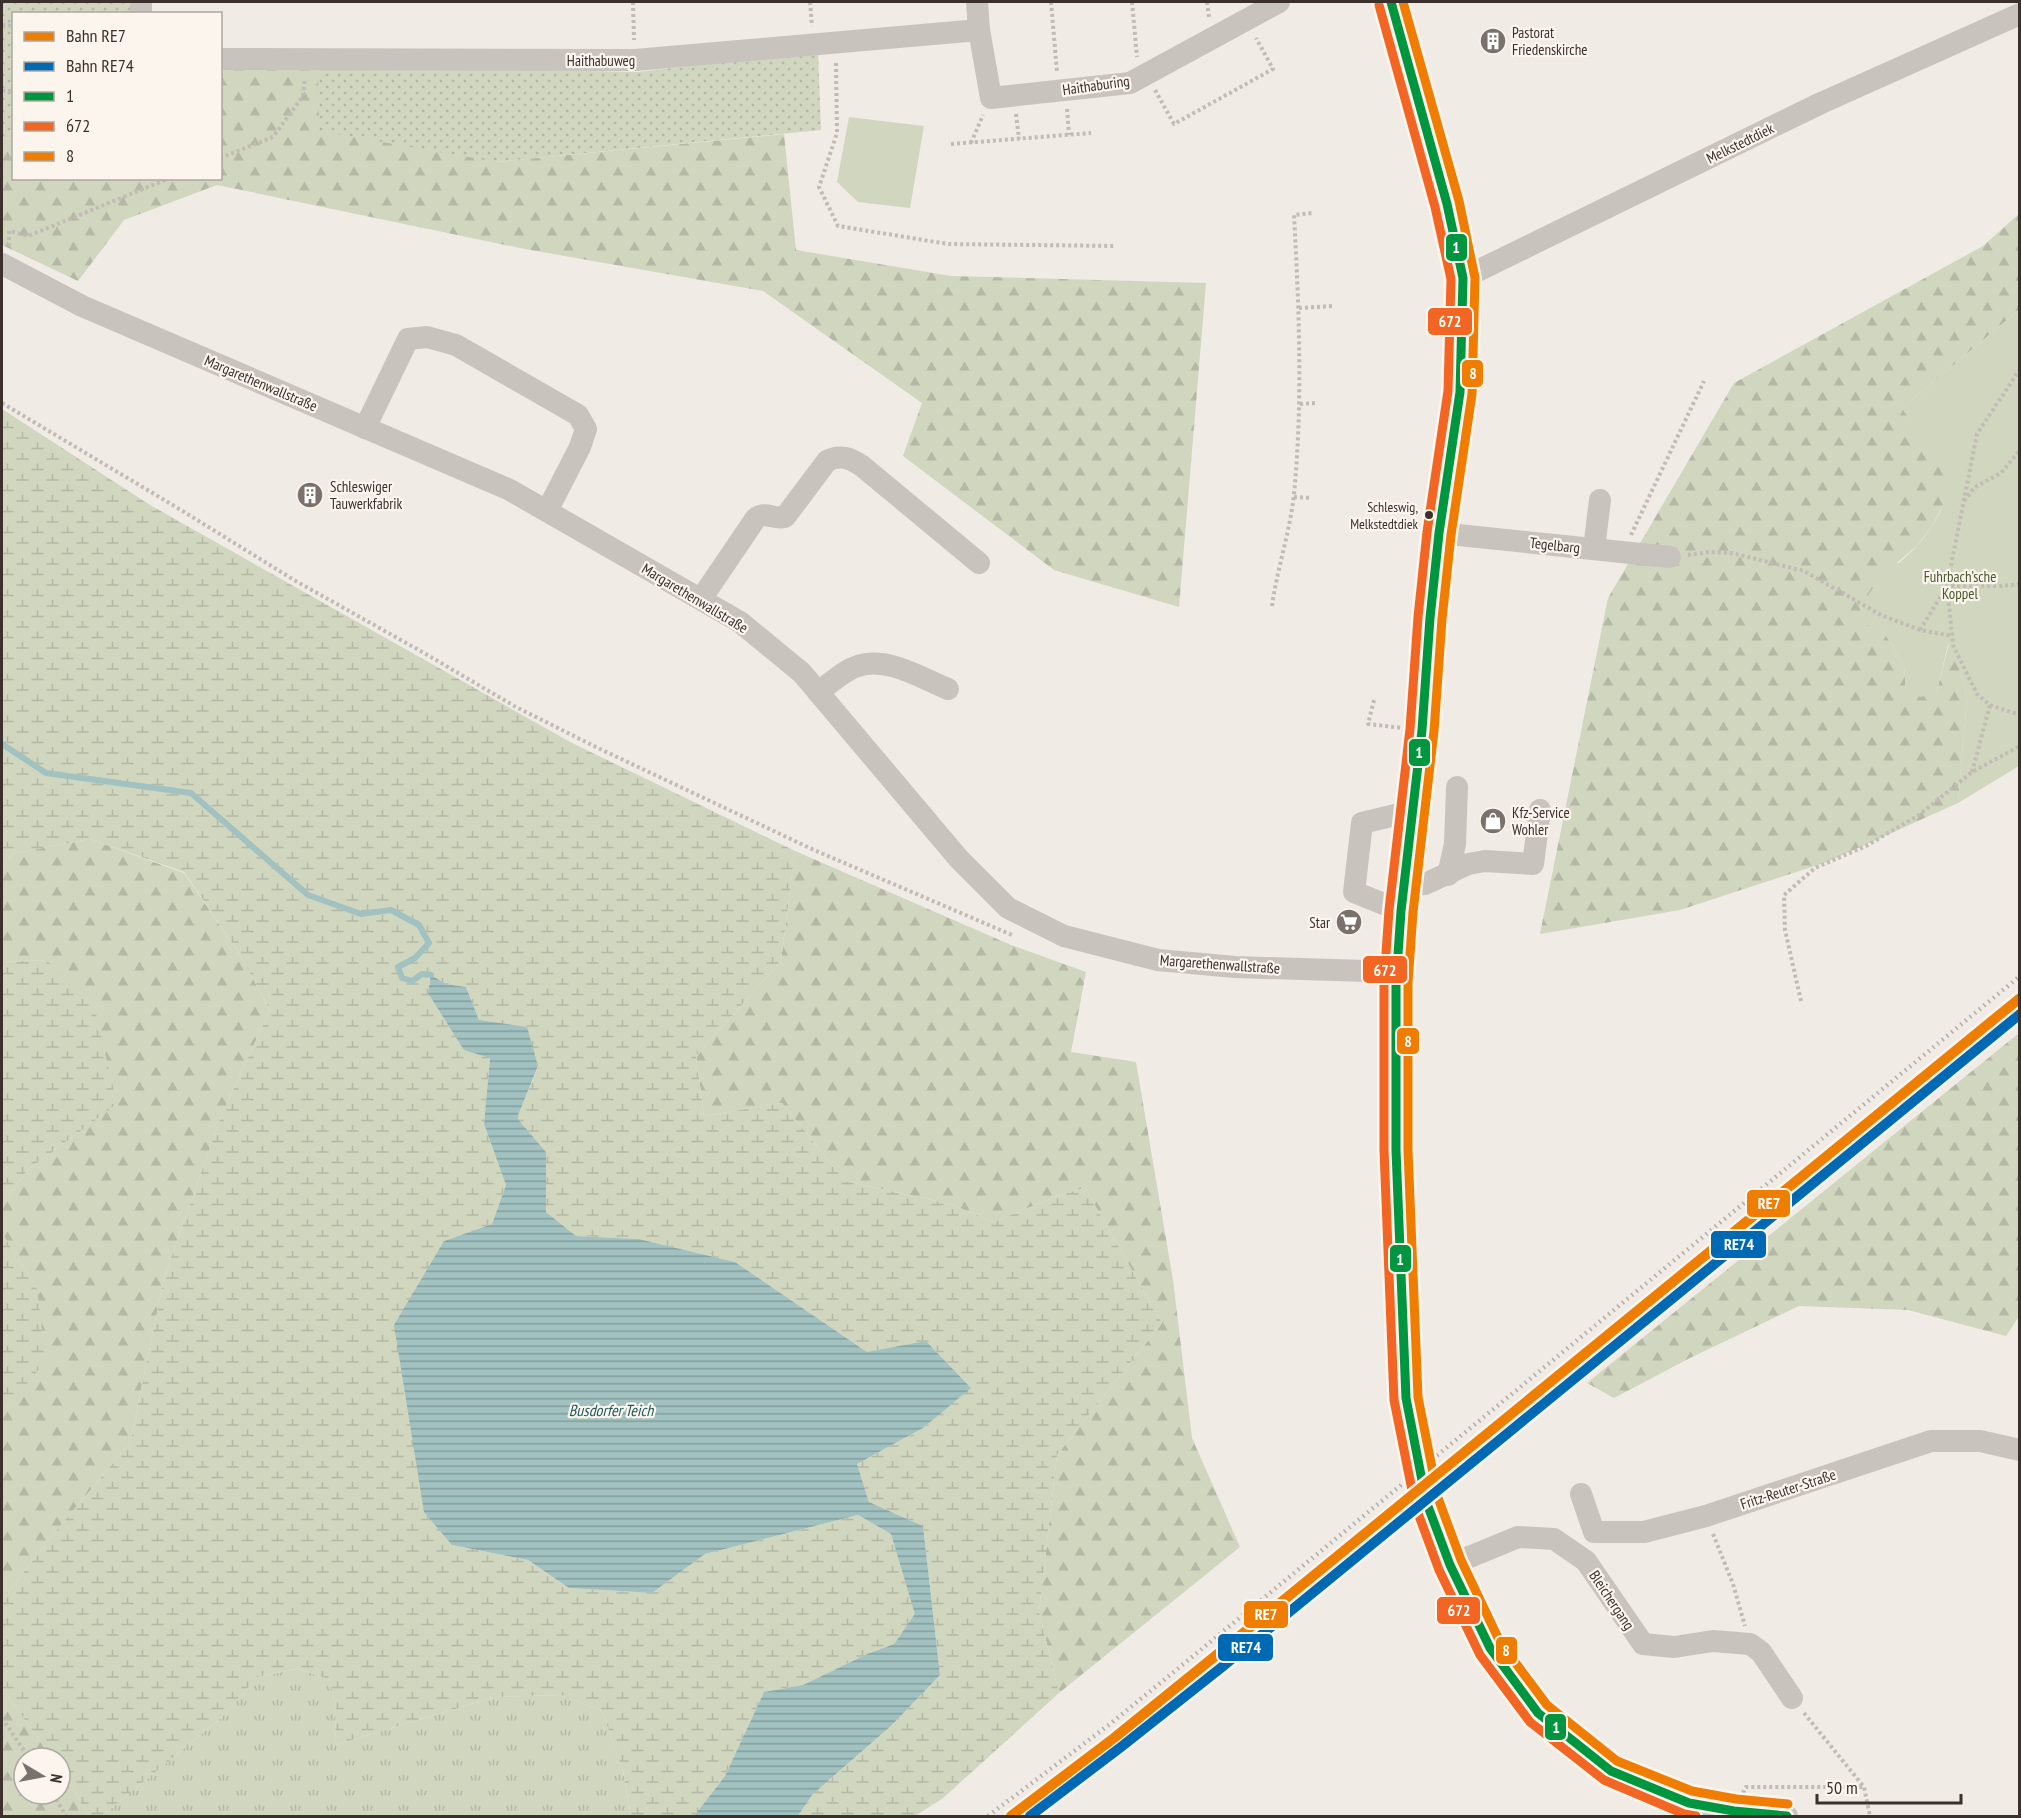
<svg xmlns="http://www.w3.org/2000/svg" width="2021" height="1818" font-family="'PT Sans Narrow',sans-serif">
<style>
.grass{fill:url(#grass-tufts)}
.forest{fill:url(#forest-firs)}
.wetland{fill:url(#wetland-marsh)}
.park{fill:#d1d6bf}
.garden{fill:url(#garden-dots)}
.water{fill:url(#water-rules)}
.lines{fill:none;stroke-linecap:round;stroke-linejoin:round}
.stream{stroke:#a1c2c1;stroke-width:6}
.path{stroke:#c2bbb6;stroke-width:4;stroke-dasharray:3 3;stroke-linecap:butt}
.minor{stroke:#c9c3be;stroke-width:22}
.rail{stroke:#b1aca8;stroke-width:4.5;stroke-dasharray:1.5 4.5;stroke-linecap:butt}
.bus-1-casing{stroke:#fbf5ee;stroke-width:14}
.bus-2-casing{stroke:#fbf5ee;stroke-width:14}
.bus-3-casing{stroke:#fbf5ee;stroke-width:14}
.bus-1{stroke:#00963f;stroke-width:9}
.bus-2{stroke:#f26522;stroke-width:9}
.bus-3{stroke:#f07c00;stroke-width:9}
.rail-1-casing{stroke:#fbf5ee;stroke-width:15}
.rail-2-casing{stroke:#fbf5ee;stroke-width:15}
.rail-1{stroke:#ef7d00;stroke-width:10}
.rail-2{stroke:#0069b4;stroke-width:10}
.bus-dot{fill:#3b302b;stroke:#fbf5ee;stroke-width:2}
.labels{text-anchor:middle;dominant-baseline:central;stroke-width:4.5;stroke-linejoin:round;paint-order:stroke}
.bus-label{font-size:14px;fill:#3b302b;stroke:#fbf5ee;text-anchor:end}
.poi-label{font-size:15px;fill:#3b302b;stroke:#fbf5ee;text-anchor:start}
.street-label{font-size:15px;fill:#3b302b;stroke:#fbf5ee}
.park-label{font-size:15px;fill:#4a5a2e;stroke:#fbf5ee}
.water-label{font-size:16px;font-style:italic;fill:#1f5a5e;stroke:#fbf5ee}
.line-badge{stroke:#fbf5ee;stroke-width:2}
.badge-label{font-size:16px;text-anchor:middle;font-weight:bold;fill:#fff}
</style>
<defs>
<pattern id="grass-tufts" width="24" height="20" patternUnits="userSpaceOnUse" patternTransform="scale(1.5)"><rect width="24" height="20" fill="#d1d6bf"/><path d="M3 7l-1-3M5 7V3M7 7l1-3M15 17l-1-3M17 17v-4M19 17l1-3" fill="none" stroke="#b4b8a4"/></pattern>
<pattern id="forest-firs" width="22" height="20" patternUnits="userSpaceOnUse" patternTransform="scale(1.5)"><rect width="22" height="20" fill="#d1d6bf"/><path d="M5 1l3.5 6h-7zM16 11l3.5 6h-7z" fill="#b4b8a4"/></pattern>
<pattern id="wetland-marsh" width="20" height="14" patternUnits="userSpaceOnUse" patternTransform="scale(1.5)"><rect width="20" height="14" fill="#d1d6bf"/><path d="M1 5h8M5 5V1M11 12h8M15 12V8" fill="none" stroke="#b4b8a4"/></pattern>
<pattern id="garden-dots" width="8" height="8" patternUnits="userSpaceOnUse" patternTransform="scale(1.5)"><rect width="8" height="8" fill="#d1d6bf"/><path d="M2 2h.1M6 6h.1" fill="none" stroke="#b4b8a4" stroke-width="1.8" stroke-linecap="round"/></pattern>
<pattern id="water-rules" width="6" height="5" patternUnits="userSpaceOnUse" patternTransform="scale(1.5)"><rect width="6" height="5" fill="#a1c2c1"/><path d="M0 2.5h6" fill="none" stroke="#849e9d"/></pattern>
</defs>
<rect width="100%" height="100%" fill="#f0ebe5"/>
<path class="grass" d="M297,1669l32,10 7,27 -1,39 160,-48 66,-2 41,16 21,60 8,45h-529l120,-99 35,-40z"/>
<g class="forest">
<path d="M318,65l178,97 288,-28 12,116 155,26 255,7 -27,324 -125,-37 -151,-114 19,-53 -159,-112 -238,-42 -308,-64 -93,35 -46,61 -76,-36v-107l11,1 1,39h206l1,-111z"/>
<path d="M2019,214v96l-117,98 48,71 -3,18 -15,29 -15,20 -19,16 -17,65 23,39 2,23 30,5 13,-50 4,1 14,52 -9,106 -131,59 -147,48 -140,24 68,-336 126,-215 249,-137z"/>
<path d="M90,839l94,34 55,80 31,57 -48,104 -58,164 -34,165 -79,94 -49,63v-190l7,-5 28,-116 -35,-56v-28l26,-35 89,-66 -71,-144 -44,2v-93l9,-15z"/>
<path d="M795,851l216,94 75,27 -15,80 65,10 37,218 19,158 48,109 -181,146 -20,-81 18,-157 105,-132 -77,-135 -28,8 -63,26 -44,-18 -105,-23 -63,-78 -78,13 -8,-60 85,-95z"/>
<path d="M2019,1033l1,282 -14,21 -98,-26 -109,-4 -109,52 -76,40 -27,-15z"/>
<path d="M2,1688l50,70h-28v36h36v-25l11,16 17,31h-86z"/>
</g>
<g class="wetland">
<path d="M2,409l148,96 422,238 223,108 -14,110 -85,95 8,60 78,-13 63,78 105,23 44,18 63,-26 28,-8 77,135 -105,132 -18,157 20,81 -117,106 -27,17h-117l14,-21 80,-70 48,-50 -17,-149 -54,-24 -12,-38 66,-36 47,-41 -43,-45 -60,10 -132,-90 -96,-23 -63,-3 -30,-24v-60l-29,-34 21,-51 -59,-47 -13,-33 -20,-3 -15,-8 -3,17 62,65 -6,66 22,61 -14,39 -48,17 8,304 76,15 41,28 83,5 53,-39 153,-39 33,19 25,80 -22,30 -27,10 -64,31 -39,7 -39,84 -31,40h-63l-8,-45 -21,-60 -41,-16 -66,2 -160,48 1,-39 -7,-27 -32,-10 -40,8 -35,40 -120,99h-14l-17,-31 -11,-16v-11h-8l-50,-70v-88l49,-63 79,-94 34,-165 58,-164 48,-104 -31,-57 -55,-81 -94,-33 -79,15 -9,15z"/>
<path d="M46,960l47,41 24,103 -89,66 -26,35v-243z"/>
<path d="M2,1233l35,56 9,72 -37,44 -7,5z"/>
</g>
<g class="park">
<path d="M849,117l75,9 -14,82 -52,-6 -21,-20z"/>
<path d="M2019,310v456l-61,37 9,-106 -14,-51 -5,-1 -12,49 -16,3 -14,-8 -2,-23 -23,-39 -17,-2c-1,-6 -3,-13 -1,-19 9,-26 37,-41 55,-61 16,-19 29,-41 31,-66l-47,-71z"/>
</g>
<g class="garden">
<path d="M2,2h130v11l-118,1 -1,125 -11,-1z"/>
<path d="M818,51l3,79 -325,32 -177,-31 -1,-66 319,7z"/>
</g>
<path class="water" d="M431,975l15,9 20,3 13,33 48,7 11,39 -21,52 29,34v60l30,24 63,3 96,23 132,90 59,-11 45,47 -48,40 -66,36 12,38 54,24 17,149 -48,50 -80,70 -14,21h-104l31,-40 39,-84 39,-7 64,-31 27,-10 21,-30 -24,-80 -33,-19 -153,39 -53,39 -83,-5 -41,-28 -76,-15 -28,-33 -30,-187 50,-84 48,-17 14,-39 -22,-61 6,-66 -26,-8 -36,-57z"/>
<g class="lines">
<path class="stream" d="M2,744l44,29 145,20 117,102 53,19 30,-4 28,15 10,18 -14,15 -17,9 4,11 10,3 10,-7 9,1"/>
<g class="path">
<path d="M633,2l1,38"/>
<path d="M810,2l2,24"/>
<path d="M1051,2l6,70"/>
<path d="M1132,2l5,55"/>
<path d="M1207,2l2,15"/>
<path d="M2,25l12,1"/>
<path d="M836,63l1,70 -18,54 19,39 110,18 167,2"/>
<path d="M1155,90l19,34 99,-55 -17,-31"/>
<path d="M2,91h12"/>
<path d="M1067,109l2,26"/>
<path d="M1016,114l3,25"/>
<path d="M971,143l12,-28"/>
<path d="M951,144l140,-11"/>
<path d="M220,158l53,-21 30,-41 2,-18"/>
<path d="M9,246v-15l19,5 142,-58"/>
<path d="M1299,308l34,-2"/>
<path d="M2,403l179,107 113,70 130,73 92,54 84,42 214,101 198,85"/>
<path d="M1300,404l16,-1"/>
<path d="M1294,497l18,1"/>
<path d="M1964,501l11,-14 26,-14 19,-23"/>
<path d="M1631,535l73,-154"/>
<path d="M1688,555l22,-3 22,1 72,18 77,44 39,15 32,6"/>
<path d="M2020,584l-19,2h-54l6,59 24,49 13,11 30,10"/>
<path d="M1272,606c5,-37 18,-74 22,-112 9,-93 5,-186 0,-279l18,-2"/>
<path d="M1920,630l27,-44 30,-152 43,-65"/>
<path d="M1374,700l-6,24 35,4"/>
<path d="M1972,772l18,-67"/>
<path d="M1801,1001l-16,-71 -1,-35 31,-27 51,-22 53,-31 53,-43 48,-26"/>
<path d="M1713,1534l20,50 12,42"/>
<path d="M1804,1713l60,74 6,29"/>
<path d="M2,1718l27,40"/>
<path d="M1743,1793l3,-6h118"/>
<path d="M53,1794l13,22"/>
</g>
<g class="minor">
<path d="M977,2l2,28 12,68 139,-15 149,-81"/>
<path d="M1391,2l56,202 16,74v20l-3,94 -21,141 -9,85 -8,112 -21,181 -5,72 -1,76 1,91 10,248 20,103 24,64 40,83 48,65 73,58 78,32 45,8 53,5"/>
<path d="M141,14v-12"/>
<path d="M220,59l415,1 344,-30"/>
<path d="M2,264l80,42 428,184 230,132 62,51 157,186 49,49 56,28 94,24 77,7 162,5"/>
<path d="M1463,278l356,-174 201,-90"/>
<path d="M365,428l43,-89 19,-2 29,8 122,70 8,14 -6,18 -33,64"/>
<path d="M1439,533l231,24"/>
<path d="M1594,549l6,-49"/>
<path d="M701,599l55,-81c11,-7 18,2 29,-1l42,-56c13,-7 23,-3 35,5l117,97"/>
<path d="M818,692c12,-8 26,-22 40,-26 29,-10 63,12 90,23"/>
<path d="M1448,875l7,-31 2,-57"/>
<path d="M1404,885l21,-1 43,-20 17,-3 48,3 7,-54"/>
<path d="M1401,911l-47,-19 8,-69 50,-12"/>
<path d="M1581,1494l13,38h50l62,-16 225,-75h49l40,9"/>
<path d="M1450,1565l68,-28 36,2 32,22 57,83 31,3 39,-6 37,3 11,8 31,46"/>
</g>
<path class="rail" d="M988,1816l122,-92 82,-67 828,-681"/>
<defs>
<path id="bus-1" d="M1391,2l56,202 16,74 -3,114 -21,141 -9,85 -8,112 -21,181 -5,72v167l10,248 20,103 24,64 40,83 48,65 73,58 78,32 45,8 53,5"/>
<path id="bus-2" d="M1379,5l56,202 16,72 -3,112 -21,141 -9,85 -8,112 -21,181 -5,72v168l10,250 21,105 24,65 41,85 50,67 74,58 80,34 12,2"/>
<path id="bus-3" d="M1403,2l56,199 16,77 -3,116 -21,141 -9,84 -8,112 -21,181 -5,71v167l10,247 20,101 23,62 39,82 47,63 70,56 75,30 44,8 52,5"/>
</defs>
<use href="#bus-1" class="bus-1-casing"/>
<use href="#bus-2" class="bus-2-casing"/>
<use href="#bus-3" class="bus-3-casing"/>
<use href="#bus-1" class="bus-1"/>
<use href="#bus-2" class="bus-2"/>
<use href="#bus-3" class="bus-3"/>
<defs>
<path id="rail-1" d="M1011,1816l103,-78 100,-81 806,-659"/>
<path id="rail-2" d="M1030,1816l91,-69 101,-80 798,-653"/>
</defs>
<use href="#rail-1" class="rail-1-casing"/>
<use href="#rail-2" class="rail-2-casing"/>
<use href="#rail-1" class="rail-1"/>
<use href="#rail-2" class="rail-2"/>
</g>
<defs>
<symbol id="building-disc" viewBox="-11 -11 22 22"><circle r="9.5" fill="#7a716c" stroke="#fbf5ee"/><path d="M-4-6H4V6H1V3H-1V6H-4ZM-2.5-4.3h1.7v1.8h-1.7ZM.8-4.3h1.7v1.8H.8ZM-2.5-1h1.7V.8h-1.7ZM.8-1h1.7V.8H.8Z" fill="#fff"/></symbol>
<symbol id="shop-disc" viewBox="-11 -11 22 22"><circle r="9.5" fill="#7a716c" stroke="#fbf5ee"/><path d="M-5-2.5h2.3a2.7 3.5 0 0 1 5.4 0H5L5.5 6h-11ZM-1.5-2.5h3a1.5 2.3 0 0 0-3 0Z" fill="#fff"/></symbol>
<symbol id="supermarket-disc" viewBox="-11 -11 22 22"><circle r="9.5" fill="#7a716c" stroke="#fbf5ee"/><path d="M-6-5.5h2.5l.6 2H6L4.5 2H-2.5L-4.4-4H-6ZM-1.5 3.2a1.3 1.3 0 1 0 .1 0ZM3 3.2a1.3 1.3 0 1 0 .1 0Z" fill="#fff"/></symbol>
</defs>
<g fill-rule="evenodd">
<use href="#building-disc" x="1478" y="26" width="30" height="30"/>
<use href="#building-disc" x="295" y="480" width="30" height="30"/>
<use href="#shop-disc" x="1478" y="806" width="30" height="30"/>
<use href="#supermarket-disc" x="1334" y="907" width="30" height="30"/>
</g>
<circle class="bus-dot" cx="1429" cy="515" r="5"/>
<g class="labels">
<g class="bus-label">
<text x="1418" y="507">Schleswig,<tspan x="1418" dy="17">Melkstedtdiek</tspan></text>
</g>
<g class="poi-label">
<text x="1512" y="32">Pastorat<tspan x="1512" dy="17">Friedenskirche</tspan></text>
<text x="330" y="486">Schleswiger<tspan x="330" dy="17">Tauwerkfabrik</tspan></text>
<text x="1512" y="812">Kfz-Service<tspan x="1512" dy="17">Wohler</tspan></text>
<text x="1330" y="922" text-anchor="end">Star</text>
</g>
<g class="street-label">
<text x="601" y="60">Haithabuweg</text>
<text transform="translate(1096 85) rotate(-8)">Haithaburing</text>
<text transform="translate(1740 143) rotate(-26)">Melkstedtdiek</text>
<text transform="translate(261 383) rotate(23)">Margarethenwallstraße</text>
<text transform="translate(1555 545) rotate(6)">Tegelbarg</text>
<text transform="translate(695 598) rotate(31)">Margarethenwallstraße</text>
<text transform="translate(1220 964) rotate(4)">Margarethenwallstraße</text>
<text transform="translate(1788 1489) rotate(-18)">Fritz-Reuter-Straße</text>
<text transform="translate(1612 1600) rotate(56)">Bleichergang</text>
</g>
<g class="park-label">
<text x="1960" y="576">Fuhrbach’sche<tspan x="1960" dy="17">Koppel</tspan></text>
</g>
<g class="water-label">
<text x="611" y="1410">Busdorfer Teich</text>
</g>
</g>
<g class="line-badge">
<rect x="1445" y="233" width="23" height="29" rx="6" fill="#00963f"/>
<rect x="1427" y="307" width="46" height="29" rx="6" fill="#f26522"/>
<rect x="1461" y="359" width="23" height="29" rx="6" fill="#f07c00"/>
<rect x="1408" y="738" width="23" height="29" rx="6" fill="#00963f"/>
<rect x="1362" y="955" width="46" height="29" rx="6" fill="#f26522"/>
<rect x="1396" y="1027" width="24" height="28" rx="6" fill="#f07c00"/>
<rect x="1746" y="1189" width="45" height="29" rx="6" fill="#ef7d00"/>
<rect x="1710" y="1230" width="57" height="29" rx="6" fill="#0069b4"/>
<rect x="1389" y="1244" width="23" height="29" rx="6" fill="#00963f"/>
<rect x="1436" y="1596" width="45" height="29" rx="6" fill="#f26522"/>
<rect x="1243" y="1600" width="46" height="29" rx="6" fill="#ef7d00"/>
<rect x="1217" y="1633" width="57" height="29" rx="6" fill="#0069b4"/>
<rect x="1495" y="1636" width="23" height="29" rx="6" fill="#f07c00"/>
<rect x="1544" y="1713" width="23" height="28" rx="6" fill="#00963f"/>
</g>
<g class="badge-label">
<text x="1456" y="253">1</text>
<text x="1450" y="327">672</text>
<text x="1473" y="379">8</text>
<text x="1419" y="758">1</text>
<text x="1385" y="976">672</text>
<text x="1408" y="1047">8</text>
<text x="1769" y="1209">RE7</text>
<text x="1739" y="1250">RE74</text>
<text x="1400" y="1265">1</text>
<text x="1459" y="1616">672</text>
<text x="1266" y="1620">RE7</text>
<text x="1246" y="1653">RE74</text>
<text x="1506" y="1656">8</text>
<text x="1556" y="1733">1</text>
</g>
<rect width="2021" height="1818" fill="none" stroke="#3b302b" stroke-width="6"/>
<rect x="12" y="12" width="210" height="168" fill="#fbf5ee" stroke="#aea6a0" stroke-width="1.5"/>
<rect x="24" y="32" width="30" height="9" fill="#ef7d00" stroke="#aea6a0" stroke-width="1.5"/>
<text x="66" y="42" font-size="18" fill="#3b302b">Bahn RE7</text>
<rect x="24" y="62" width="30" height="9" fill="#0069b4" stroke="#aea6a0" stroke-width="1.5"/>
<text x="66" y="72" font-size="18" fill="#3b302b">Bahn RE74</text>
<rect x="24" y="92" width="30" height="9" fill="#00963f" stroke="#aea6a0" stroke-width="1.5"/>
<text x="66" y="102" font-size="18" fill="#3b302b">1</text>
<rect x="24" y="122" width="30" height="9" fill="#f26522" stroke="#aea6a0" stroke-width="1.5"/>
<text x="66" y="132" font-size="18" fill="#3b302b">672</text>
<rect x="24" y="152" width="30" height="9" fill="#f07c00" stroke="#aea6a0" stroke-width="1.5"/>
<text x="66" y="162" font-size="18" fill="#3b302b">8</text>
<g transform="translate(42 1776) rotate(100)"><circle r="28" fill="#fbf5ee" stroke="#aea6a0" stroke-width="1.5"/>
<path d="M0-4.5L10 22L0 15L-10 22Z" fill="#7a716c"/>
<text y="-9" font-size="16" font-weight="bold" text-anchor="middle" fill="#3b302b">N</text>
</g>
<path d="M1817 1794v9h144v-9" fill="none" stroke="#3b302b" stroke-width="3"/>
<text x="1826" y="1794" font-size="18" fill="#3b302b" stroke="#fbf5ee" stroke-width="4.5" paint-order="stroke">50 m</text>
</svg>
